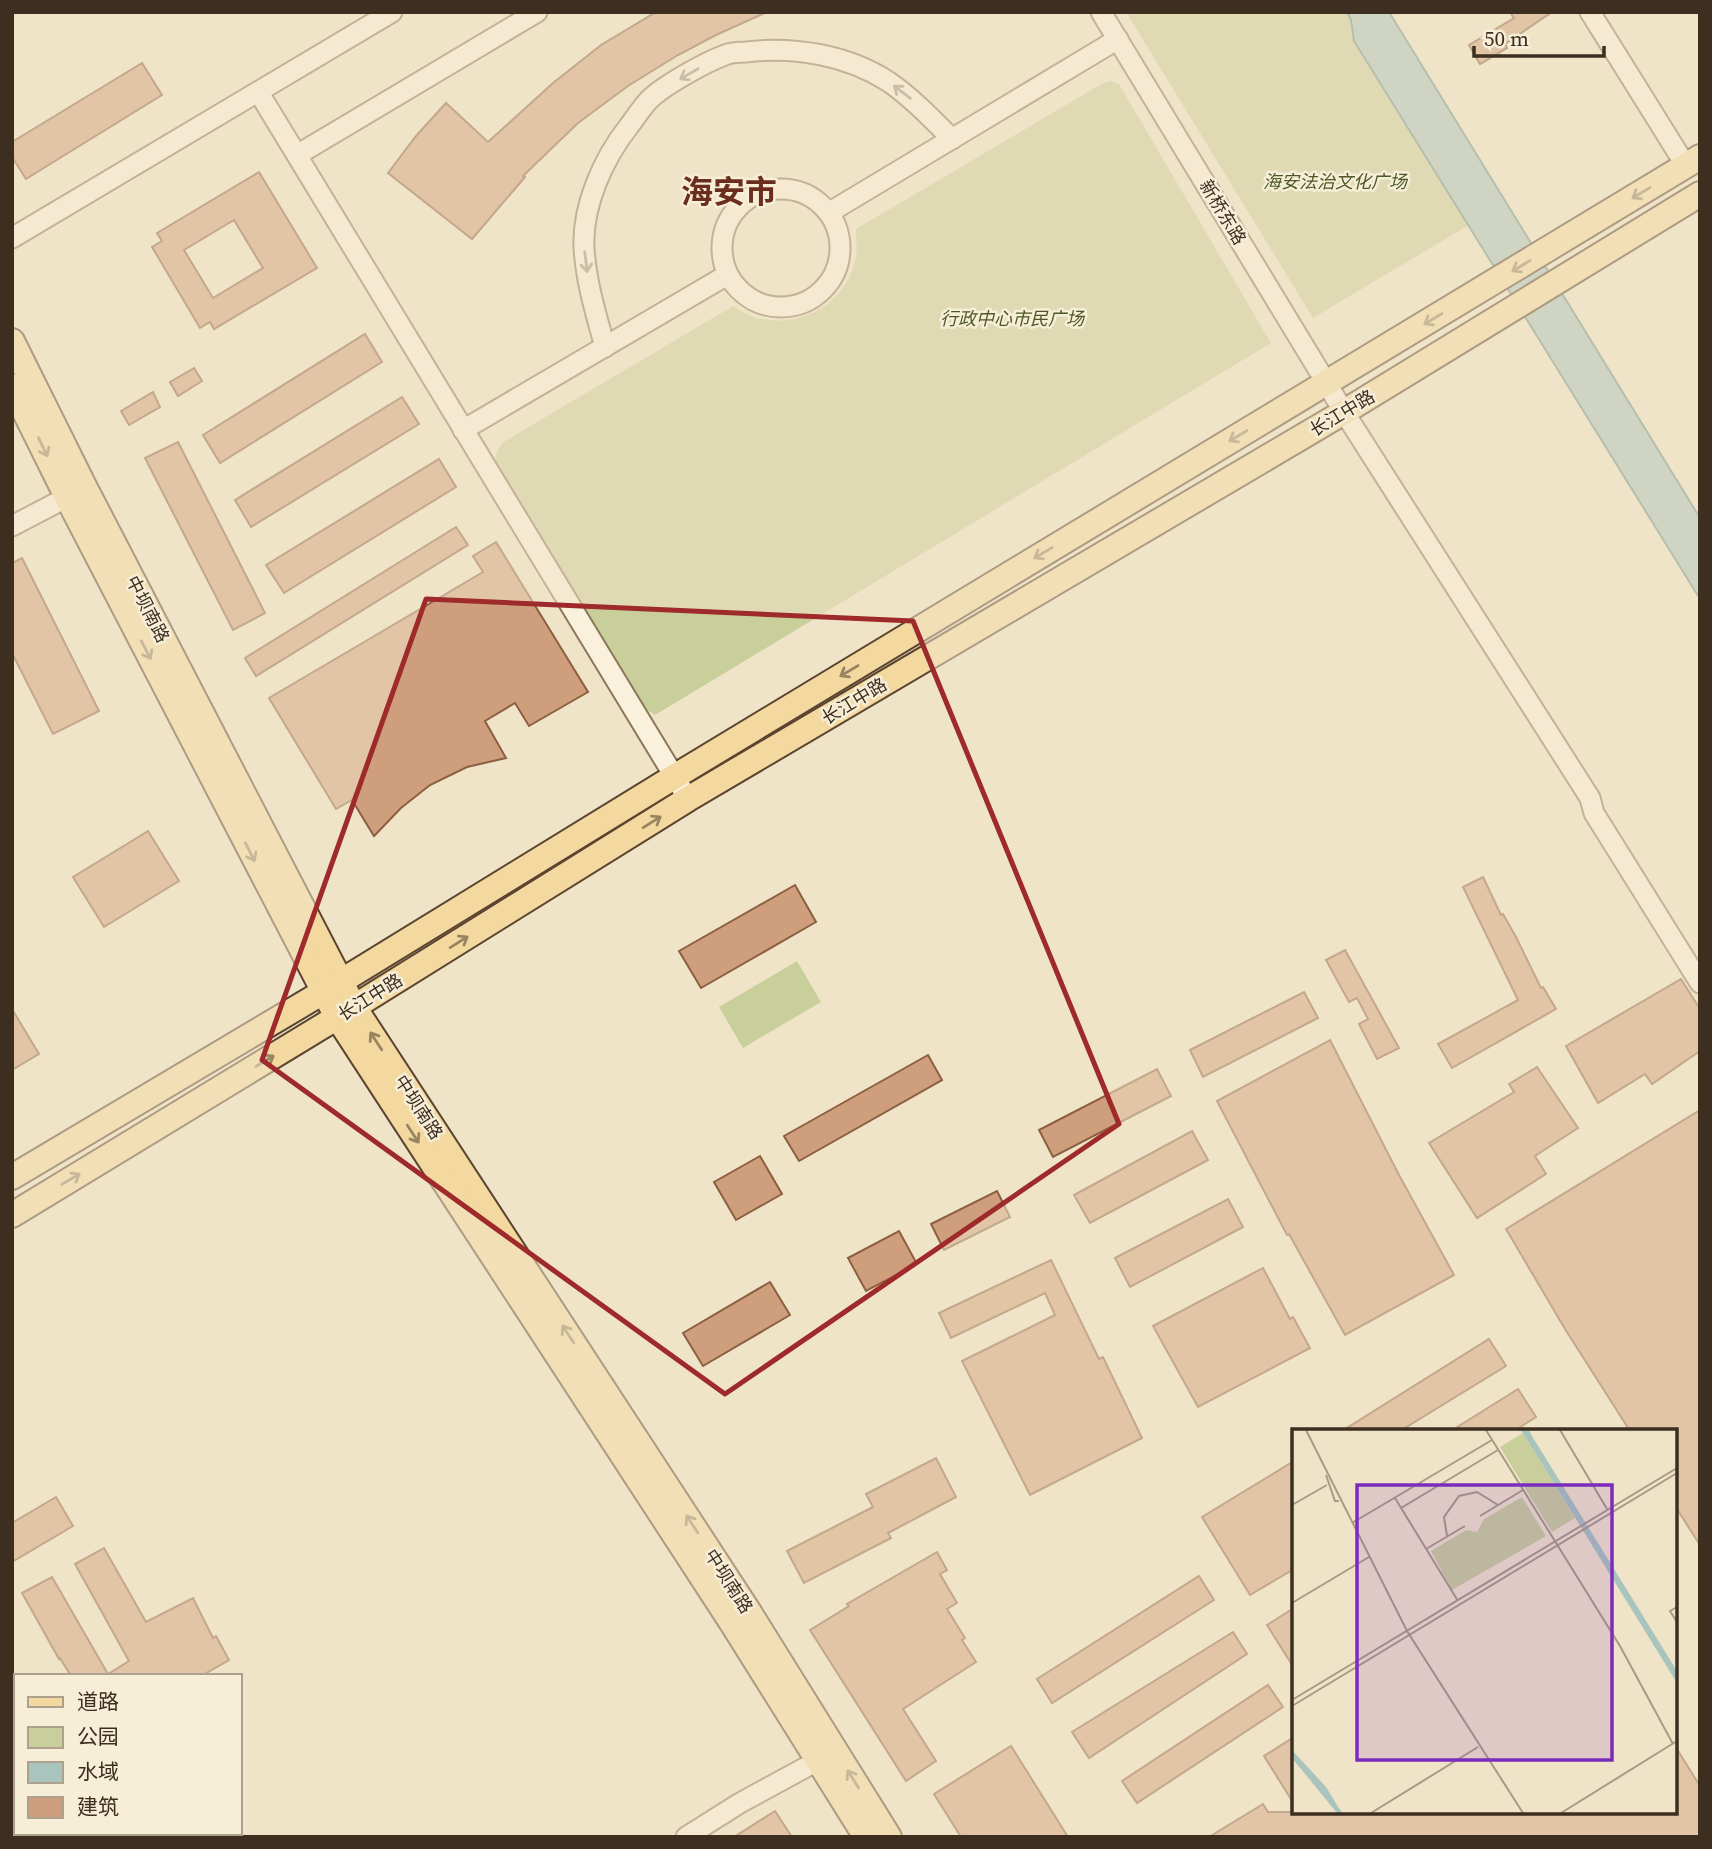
<svg xmlns="http://www.w3.org/2000/svg" width="1712" height="1849" font-family="'Source Serif 4','Noto Sans SC',serif">
<style>
.green{fill:#c9cf9b}
.water{fill:#a9c4bc;stroke:#6f938a;stroke-width:2}
.building{fill:#cf9f7d;stroke:#8d5f41;stroke-width:2;fill-rule:evenodd}
.lines{fill:none;stroke-linecap:round;stroke-linejoin:round}
.minor-casing{stroke:#8d765c;stroke-width:23}
.major-casing{stroke:#5b4430;stroke-width:28}
.minor{stroke:#faf1dc;stroke-width:19}
.major{stroke:#f3d9a0;stroke-width:24}
.oneway{stroke:#9c907e}
.oneway2{stroke:#988460}
.marked{fill:none;stroke:#9e2a2b;stroke-width:5;stroke-linejoin:round}
.labels{text-anchor:middle;dominant-baseline:central;stroke-width:5;stroke-linejoin:round;paint-order:stroke}
.park-label{font-size:18px;font-style:italic;fill:#4d5a26;stroke:#f7eed8}
.street-label{font-size:18px;fill:#3d2e20;stroke:#f7eed8}
.town-label{font-size:32px;font-weight:bold;fill:#6b2e1e;stroke:#f7eed8}
.inset-road{fill:none;stroke:#a89b85;stroke-width:2}
.view{fill:#7b2cbf;fill-opacity:0.15;stroke:#7b2cbf;stroke-width:3.5}
.inset-edge{fill:none;stroke:#3d2e20;stroke-width:3.5}
</style>
<rect width="100%" height="100%" fill="#f0e4c8"/>
<g class="green">
<path d="M1126,12h221l4,8 3,22 115,183 -156,93z"/>
<path d="M1111,81l8,3 152,259 -616,372 -15,-10 -144,-238c-2,-11 1,-18 9,-26l228,-135c7,4 16,10 24,12 45,11 91,-15 99,-62 1,-8 0,-18 0,-27l247,-146z"/>
<path d="M797,961l24,41 -78,46 -24,-41z"/>
</g>
<path class="water" d="M1347,12h42l311,506v81l-346,-558 -3,-21z"/>
<g class="building">
<path d="M656,12h111l-51,23 -38,20 -50,31 -50,37 -55,53 2,1 -53,62 -84,-66 28,-37 30,-33 42,39 65,-59 48,-38z"/>
<path d="M1510,12h42l-47,32 2,4 -27,16 -11,-19 45,-27z"/>
<path d="M142,63l20,32 -136,84 -14,-22v-15z"/>
<path d="M259,172l58,96 -103,61 -4,-7 -10,6 -48,-81 10,-6 -5,-8zM234,220l29,48 -50,30 -29,-48z"/>
<path d="M365,334l17,28 -162,101 -17,-28z"/>
<path d="M194,368l8,13 -24,15 -8,-14z"/>
<path d="M153,392l7,15 -31,18 -8,-14z"/>
<path d="M402,397l17,27 -168,103 -16,-27z"/>
<path d="M178,442l87,171 -32,17 -88,-172z"/>
<path d="M439,459l17,28 -172,106 -18,-28z"/>
<path d="M456,527l12,18 -212,131 -11,-18z"/>
<path d="M496,542l92,150 -59,34 -14,-23 -30,18 21,37 -39,9 -37,18 -29,23 -27,28 -22,-36 -16,9 -67,-111 214,-126 -10,-16z"/>
<path d="M22,558l77,153 -46,23 -41,-81v-90z"/>
<path d="M148,831l31,50 -75,46 -31,-50z"/>
<path d="M1483,877l18,38 2,-1 13,23 25,51 2,-1 13,22 -104,59 -14,-24 80,-44 -55,-113z"/>
<path d="M795,885l21,37 -115,66 -22,-37z"/>
<path d="M1345,950l54,98 -22,11 -18,-35 9,-5 -11,-21 -8,4 -23,-42z"/>
<path d="M1681,979l19,30v42l-48,33 -7,-10 -47,29 -32,-57z"/>
<path d="M1304,992l14,26 -115,59 -13,-27z"/>
<path d="M12,1009l27,45 -27,16z"/>
<path d="M1330,1040l69,135 55,100 -109,60 -56,-101 -2,1 -70,-134z"/>
<path d="M928,1055l14,25 -143,81 -15,-25z"/>
<path d="M1537,1067l41,61 -43,28 11,18 -69,44 -48,-75 85,-51 -5,-8z"/>
<path d="M1157,1069l14,27 -118,61 -14,-27z"/>
<path d="M1700,1110v435l-25,-39v-75h-45l-65,-102 -59,-100z"/>
<path d="M1192,1131l16,29 -118,63 -16,-28z"/>
<path d="M760,1156l22,38 -46,26 -22,-38z"/>
<path d="M997,1191l13,26 -66,33 -13,-26z"/>
<path d="M1228,1199l15,28 -113,60 -15,-29z"/>
<path d="M899,1231l18,33 -51,27 -18,-33z"/>
<path d="M1051,1260l48,99 4,-2 39,81 -112,57 -68,-134 93,-46 -10,-22 -94,45 -12,-25z"/>
<path d="M1263,1268l27,51 3,-2 17,31 -112,59 -45,-81z"/>
<path d="M770,1282l20,33 -87,51 -20,-33z"/>
<path d="M1489,1339l17,27 -106,65h-58z"/>
<path d="M1518,1389l18,28 -22,14h-63z"/>
<path d="M936,1458l20,39 -68,36 3,5 -87,45 -17,-32 86,-44 -7,-13z"/>
<path d="M1294,1461v108l-44,26 -48,-78z"/>
<path d="M56,1497l17,29 -61,36v-39z"/>
<path d="M104,1548l42,74 47,-24 20,40 3,-2 13,24 -28,16h-130l-11,-18 -1,1 -37,-66 30,-16 56,97 21,-13 -54,-97z"/>
<path d="M937,1552l10,18 -7,4 17,29 -10,6 18,29 -3,2 14,22 -73,47 33,52 -30,20 -96,-151 39,-24 -2,-2z"/>
<path d="M1199,1576l15,24 -162,103 -15,-24z"/>
<path d="M1294,1608v60l-27,-43z"/>
<path d="M1233,1632l14,22 -158,104 -17,-26z"/>
<path d="M1268,1685l15,22 -146,96 -15,-22z"/>
<path d="M1294,1737v67l-30,-48z"/>
<path d="M1011,1746l57,91h-107l-27,-43z"/>
<path d="M1675,1746l25,40v51h-491l54,-33 5,8h407z"/>
<path d="M775,1811l17,26h-58z"/>
</g>
<g class="lines">
<defs>
<g id="minor">
<path d="M1101,12l243,400 246,386 4,15 106,170"/>
<path d="M1590,12l96,154"/>
<path d="M259,93l423,696"/>
<path d="M297,155l240,-143"/>
<circle cx="781" cy="248" r="59"/>
<path d="M830,212l288,-173"/>
<path d="M12,238l380,-226"/>
<path d="M605,347c-9,-33 -19,-65 -21,-99 -2,-42 19,-89 45,-122 6,-8 12,-17 19,-25 14,-15 58,-39 77,-46 7,-3 14,-3 21,-3 48,-6 102,3 143,30 23,16 43,37 63,57"/>
<path d="M463,430l264,-155"/>
<path d="M12,526l67,-35"/>
<path d="M686,1837l54,-34 79,-43"/>
</g>
<g id="major">
<path d="M12,341l73,147 269,519 395,605 140,225"/>
<path d="M12,386l55,111 270,520 395,606 134,214"/>
<path d="M12,1177l328,-195 334,-205 1026,-620"/>
<path d="M12,1215l342,-208 334,-208 656,-387 356,-218"/>
</g>
</defs>
<use href="#minor" class="minor-casing"/>
<use href="#major" class="major-casing"/>
<use href="#minor" class="minor"/>
<use href="#major" class="major"/>
</g>
<defs><path id="oneway-shaft" d="M-6 0H5M1.5-3L5.5 0L1.5 3" fill="none" stroke-width="1.6" stroke-linecap="round" stroke-linejoin="round" transform="scale(1.75)"/></defs>
<g class="oneway">
<use href="#oneway-shaft" transform="translate(689 74) rotate(150)"/>
<use href="#oneway-shaft" transform="translate(902 92) rotate(-143)"/>
<use href="#oneway-shaft" transform="translate(586 262) rotate(83)"/>
</g>
<g class="oneway2">
<use href="#oneway-shaft" transform="translate(1641 193) rotate(149)"/>
<use href="#oneway-shaft" transform="translate(1521 266) rotate(149)"/>
<use href="#oneway-shaft" transform="translate(1433 319) rotate(149)"/>
<use href="#oneway-shaft" transform="translate(1238 436) rotate(149)"/>
<use href="#oneway-shaft" transform="translate(43 447) rotate(64)"/>
<use href="#oneway-shaft" transform="translate(1043 553) rotate(149)"/>
<use href="#oneway-shaft" transform="translate(146 650) rotate(63)"/>
<use href="#oneway-shaft" transform="translate(849 671) rotate(149)"/>
<use href="#oneway-shaft" transform="translate(652 822) rotate(-32)"/>
<use href="#oneway-shaft" transform="translate(250 852) rotate(63)"/>
<use href="#oneway-shaft" transform="translate(459 942) rotate(-32)"/>
<use href="#oneway-shaft" transform="translate(376 1041) rotate(-123)"/>
<use href="#oneway-shaft" transform="translate(265 1061) rotate(-31)"/>
<use href="#oneway-shaft" transform="translate(413 1134) rotate(57)"/>
<use href="#oneway-shaft" transform="translate(71 1179) rotate(-31)"/>
<use href="#oneway-shaft" transform="translate(568 1334) rotate(-123)"/>
<use href="#oneway-shaft" transform="translate(692 1524) rotate(-123)"/>
<use href="#oneway-shaft" transform="translate(853 1779) rotate(-122)"/>
</g>
<path d="M0 0H1712V1849H0ZM426,599l487,22 206,503 -394,270 -463,-334z" fill="#f0e4c8" fill-opacity=".55" fill-rule="evenodd"/>
<path class="marked" d="M426,599l487,22 206,503 -394,270 -463,-334z"/>
<g class="labels">
<g class="park-label">
<text x="1335" y="181">海安法治文化广场</text>
<text x="1012" y="318">行政中心市民广场</text>
</g>
<g class="street-label">
<text transform="translate(1223 212) rotate(59)">新桥东路</text>
<text transform="translate(1342 413) rotate(-31)">长江中路</text>
<text transform="translate(148 609) rotate(63)">中坝南路</text>
<text transform="translate(854 701) rotate(-31)">长江中路</text>
<text transform="translate(370 997) rotate(-32)">长江中路</text>
<text transform="translate(419 1107) rotate(57)">中坝南路</text>
<text transform="translate(729 1581) rotate(57)">中坝南路</text>
</g>
<g class="town-label">
<text x="729" y="192">海安市</text>
</g>
</g>
<g transform="translate(1292 1429)">
<rect width="385" height="385" fill="#f0e4c8"/>
<path d="M231,4l52,85 -23,14 -52,-85zM230,68l24,39 -94,54 -21,-39 35,-21 11,2 7,-13z" fill="#c9cf9b"/>
<path d="M229,1h8l3,6 145,235v12zM0,321l34,37 16,26h-5l-45,-55z" fill="#a9c4bc"/>
<path class="inset-road" d="M14,1l101,201 116,182M194,1l134,216 53,98M268,1l47,79M34,46l9,26h4M103,69l63,103M0,76l35,-20M109,79l97,-58M188,87l43,-26M60,94l140,-83M155,107l-3,-19 15,-21 18,-4 21,13M134,120l39,-23M0,174l77,-46M385,178l-7,4 7,11M0,271l385,-232M0,277l385,-233M79,384l107,-66M269,384l116,-72"/>
<path class="view" d="M65,56h255v275h-255z"/>
<rect width="385" height="385" class="inset-edge"/>
</g>
<rect width="1712" height="1849" fill="none" stroke="#3d2e20" stroke-width="28"/>
<rect x="14" y="1674" width="228" height="161" fill="#f7eed8" stroke="#ada18e" stroke-width="2"/>
<rect x="28" y="1697" width="35" height="10" fill="#f3d9a0" stroke="#ada18e" stroke-width="2"/>
<text x="77" y="1709" font-size="21" fill="#3d2e20">道路</text>
<rect x="28" y="1727" width="35" height="21" fill="#c9cf9b" stroke="#ada18e" stroke-width="2"/>
<text x="77" y="1744" font-size="21" fill="#3d2e20">公园</text>
<rect x="28" y="1762" width="35" height="21" fill="#a9c4bc" stroke="#ada18e" stroke-width="2"/>
<text x="77" y="1779" font-size="21" fill="#3d2e20">水域</text>
<rect x="28" y="1797" width="35" height="21" fill="#cf9f7d" stroke="#ada18e" stroke-width="2"/>
<text x="77" y="1814" font-size="21" fill="#3d2e20">建筑</text>
<path d="M1474 46v10h130v-10" fill="none" stroke="#3d2e20" stroke-width="3.5"/>
<text x="1484" y="46" font-size="21" fill="#3d2e20" stroke="#f7eed8" stroke-width="5" paint-order="stroke">50 m</text>
</svg>
